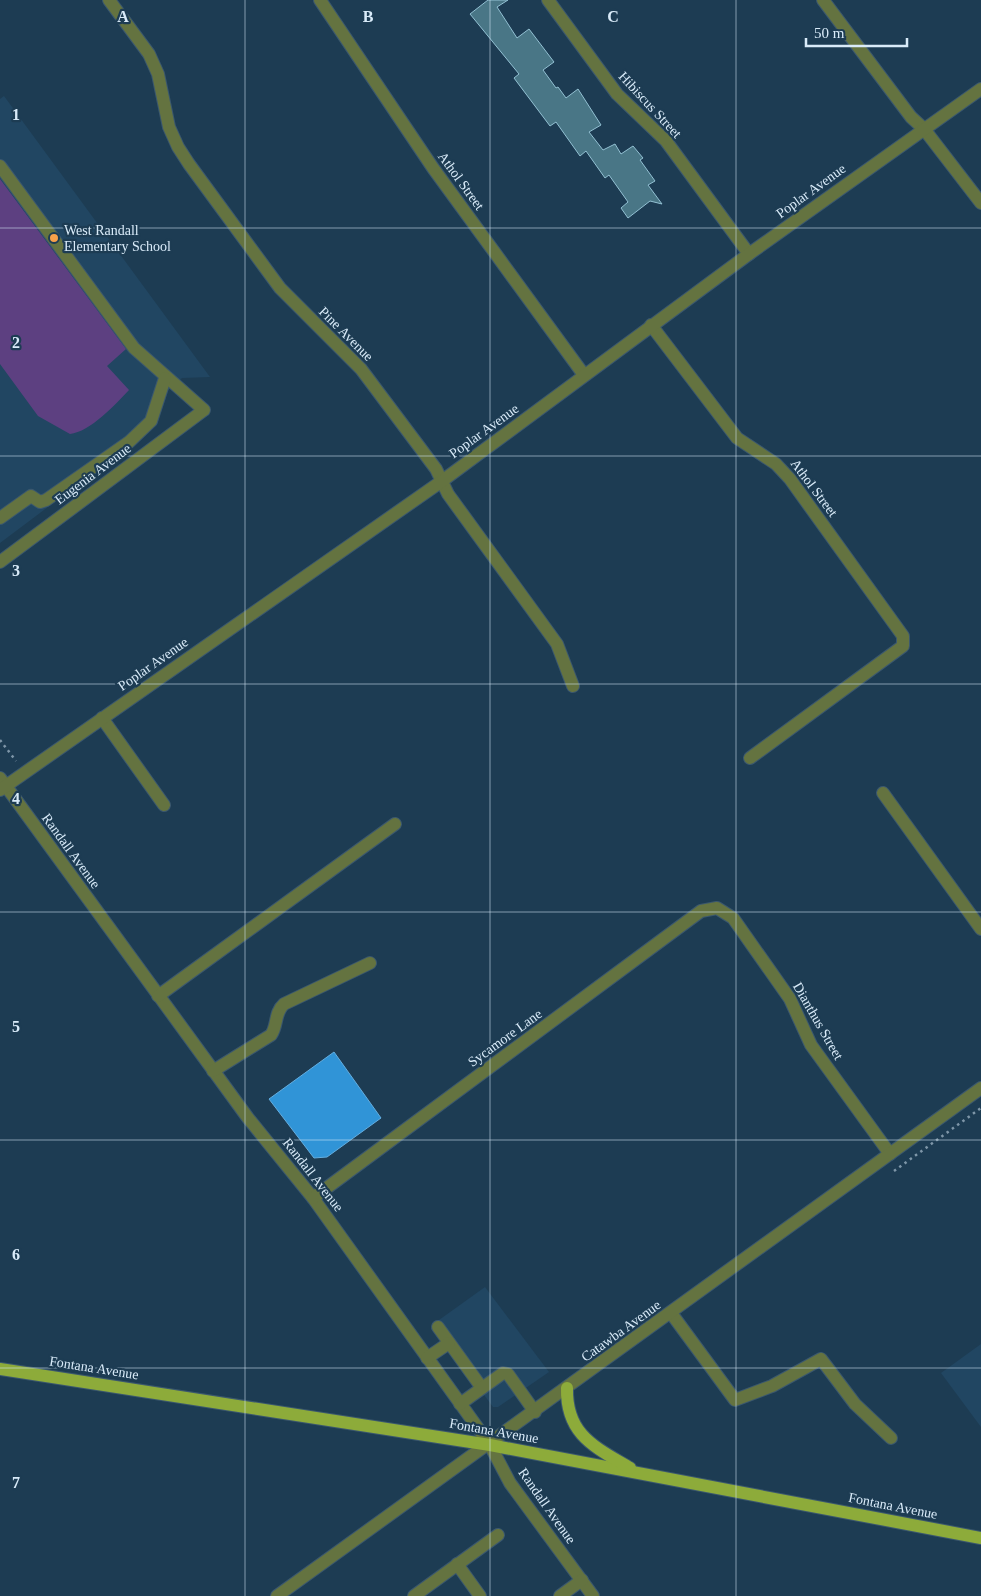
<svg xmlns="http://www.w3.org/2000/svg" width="981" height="1596" font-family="'Times New Roman',serif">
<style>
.built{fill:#214662}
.green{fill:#5d4081}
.water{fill:#3094d7;stroke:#63aee1}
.building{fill:#497686;stroke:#93c1d3}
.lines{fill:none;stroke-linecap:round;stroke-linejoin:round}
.minor-casing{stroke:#3b586e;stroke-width:14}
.major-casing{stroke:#3b586e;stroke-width:14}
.path{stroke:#7e96a8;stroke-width:2.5;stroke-dasharray:2.5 4;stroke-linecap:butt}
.minor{stroke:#647340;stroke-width:12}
.major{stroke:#8dab3a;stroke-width:12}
.grid{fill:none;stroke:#d9ebf9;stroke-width:1;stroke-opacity:0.55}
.poi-dot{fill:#f7a14a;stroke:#1d3c53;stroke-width:2}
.labels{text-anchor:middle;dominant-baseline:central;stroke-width:4.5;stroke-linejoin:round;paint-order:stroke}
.street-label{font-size:14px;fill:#d9ebf9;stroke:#1d3c53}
.poi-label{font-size:14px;fill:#d9ebf9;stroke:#1d3c53;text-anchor:start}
.grid-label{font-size:16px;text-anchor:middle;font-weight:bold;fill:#d9ebf9;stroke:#1d3c53;stroke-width:4.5;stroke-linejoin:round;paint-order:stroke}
</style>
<rect width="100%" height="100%" fill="#1d3c53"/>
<g class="built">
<path d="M4,96l206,281 -28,1 -15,13 -10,34 -157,118v-444z"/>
<path d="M485,1287l64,85 -51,35h-5l-61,-82z"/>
<path d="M981,1344v83l-40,-54z"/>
</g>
<path class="green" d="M0,179l126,170 -19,17 22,24c-13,14 -39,42 -59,44l-32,-18 -38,-52z"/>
<path class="water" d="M334,1052l47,66 -54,39 -13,1 -45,-59z"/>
<path class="building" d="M488,0h20l-11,7 20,31 12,-9 25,33 -11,8 13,18 2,-1 8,11 12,-9 23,36 -12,7 14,18 12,-6 6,10 12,-8 10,12 -3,2 15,21 -7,4 14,19 -12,-3 -22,17 -7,-10 7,-6 -19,-27 -4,3 -19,-27 -6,5 -24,-34 -6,4 -36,-48 5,-4 -49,-60z"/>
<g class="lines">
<defs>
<g id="minor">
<path d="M109,0l40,54 9,20 11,53 9,20 11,17 91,124 81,81 75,100 12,25 109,150 16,42"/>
<path d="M320,0l113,168 151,207"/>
<path d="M548,0l69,94 49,47 83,113"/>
<path d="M823,0l88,117 13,12 57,74"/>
<path d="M0,166l134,182 70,62 -204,152"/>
<path d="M651,325l86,113 39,26 14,15 113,157v10l-153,112"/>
<path d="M0,518l31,-22 9,6 6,-2 83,-58 22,-21 14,-43"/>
<path d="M102,718l62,87"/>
<path d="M0,778l248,340 65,80 177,247 20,38 83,113"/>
<path d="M0,790l442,-309 307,-227 232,-165"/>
<path d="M883,793l98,136"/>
<path d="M158,996l237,-172"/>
<path d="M213,1071l58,-36c7,-10 3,-22 13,-31l86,-41"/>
<path d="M313,1198l388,-287 16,-3 16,10 57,81 21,46 79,109"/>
<path d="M671,1313l64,87 37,-14 49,-27 34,45 36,34"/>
<path d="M438,1327l44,61"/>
<path d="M427,1358l22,-15"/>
<path d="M460,1404l43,-31 5,1 27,38"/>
<path d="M457,1564l23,32"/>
<path d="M277,1596l704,-508"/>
<path d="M414,1596l84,-61"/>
<path d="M560,1596l22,-16"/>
</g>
<g id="major">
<path d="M0,1369l490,76 491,93"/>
<path d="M567,1388c-1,47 28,59 63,80"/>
</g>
</defs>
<use href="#minor" class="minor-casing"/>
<use href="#major" class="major-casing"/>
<g class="path">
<path d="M0,740l16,21"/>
<path d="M894,1171l87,-63"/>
</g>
<use href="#minor" class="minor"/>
<use href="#major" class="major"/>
</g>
<path class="grid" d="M245,0v1596M490,0v1596M736,0v1596M0,228h981M0,456h981M0,684h981M0,912h981M0,1140h981M0,1368h981"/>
<circle class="poi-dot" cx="54" cy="238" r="5"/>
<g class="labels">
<g class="street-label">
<text transform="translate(650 105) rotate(47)">Hibiscus Street</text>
<text transform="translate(461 181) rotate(54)">Athol Street</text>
<text transform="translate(811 191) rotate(-36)">Poplar Avenue</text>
<text transform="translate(346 334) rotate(45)">Pine Avenue</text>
<text transform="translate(484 431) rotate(-36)">Poplar Avenue</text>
<text transform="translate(93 474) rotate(-37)">Eugenia Avenue</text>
<text transform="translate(814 488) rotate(53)">Athol Street</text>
<text transform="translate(153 664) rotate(-35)">Poplar Avenue</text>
<text transform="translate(71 851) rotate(54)">Randall Avenue</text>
<text transform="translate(818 1021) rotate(60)">Dianthus Street</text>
<text transform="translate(505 1038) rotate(-36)">Sycamore Lane</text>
<text transform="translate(313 1175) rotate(52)">Randall Avenue</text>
<text transform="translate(621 1331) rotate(-36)">Catawba Avenue</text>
<text transform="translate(94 1368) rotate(9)">Fontana Avenue</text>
<text transform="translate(494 1431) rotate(10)">Fontana Avenue</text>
<text transform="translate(547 1506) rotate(55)">Randall Avenue</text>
<text transform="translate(893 1506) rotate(11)">Fontana Avenue</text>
</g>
<g class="poi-label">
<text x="64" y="230">West Randall<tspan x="64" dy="16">Elementary School</tspan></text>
</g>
</g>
<g class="grid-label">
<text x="123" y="22">A</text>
<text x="368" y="22">B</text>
<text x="613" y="22">C</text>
<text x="16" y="120">1</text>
<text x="16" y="348">2</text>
<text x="16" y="576">3</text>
<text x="16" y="804">4</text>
<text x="16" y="1032">5</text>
<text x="16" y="1260">6</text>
<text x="16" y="1488">7</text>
</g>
<path d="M806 38v8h101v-8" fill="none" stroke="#d9ebf9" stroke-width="2.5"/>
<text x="814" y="38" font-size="15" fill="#d9ebf9" stroke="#1d3c53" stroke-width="4" paint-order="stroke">50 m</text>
</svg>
